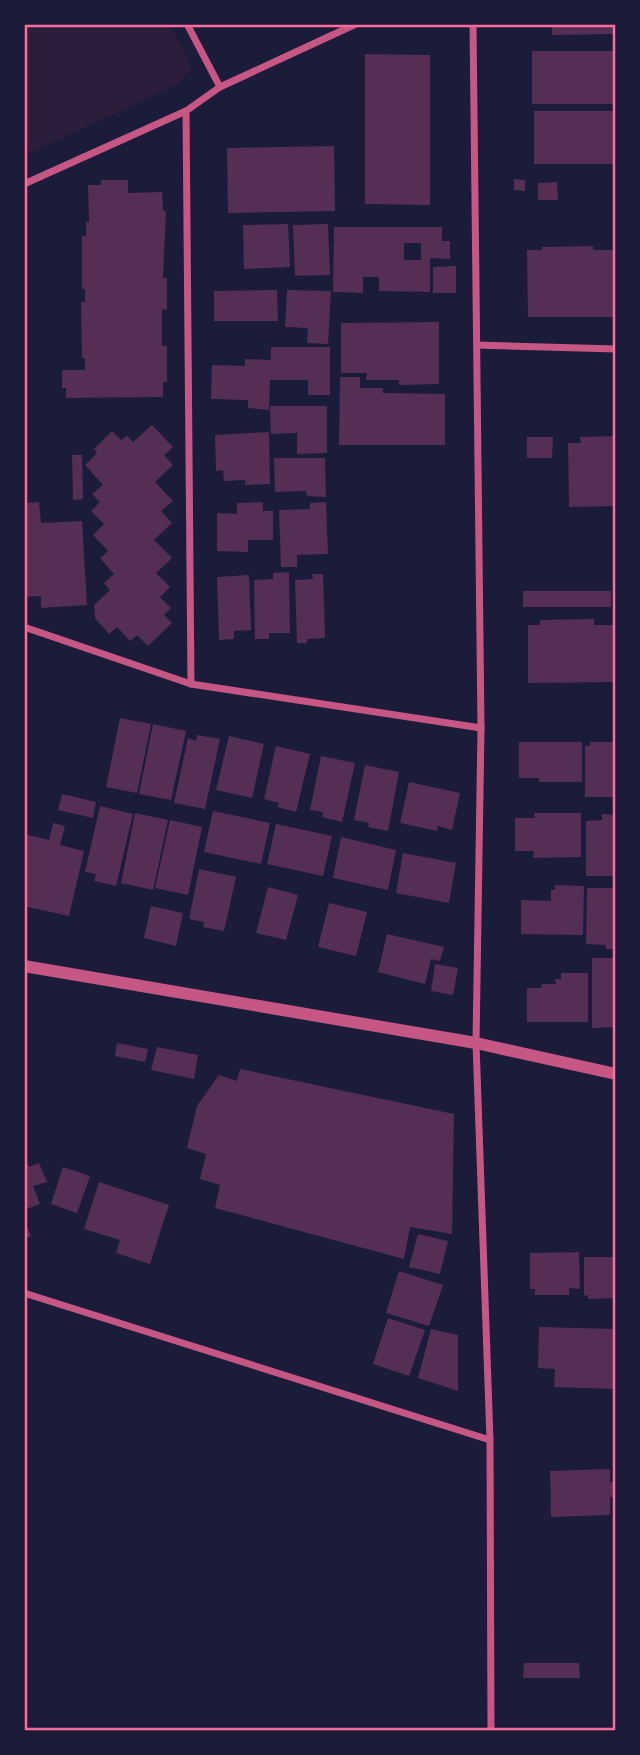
<svg xmlns="http://www.w3.org/2000/svg" width="640" height="1755" font-family="Cabin,sans-serif">
<style>
.green{fill:#2a1e3b}
.building{fill:#542f53;fill-rule:evenodd}
.lines{fill:none;stroke-linecap:round;stroke-linejoin:round}
.minor{stroke:#c65784;stroke-width:7}
.tertiary{stroke:#c65784;stroke-width:12}
.neatline{fill:none;stroke:#ff6b9d;stroke-width:2.5}
</style>
<rect width="100%" height="100%" fill="#1b1b3a"/>
<path class="green" d="M25,24l145,1 22,42 -15,18 -145,67 -7,-2z"/>
<g class="building">
<path d="M552,24h64v10l-64,1z"/>
<rect x="532" y="51" width="84" height="53"/>
<path d="M365,54l65,1v150l-65,-1z"/>
<rect x="534" y="111" width="82" height="53"/>
<path d="M334,146l1,65 -107,2 -1,-65z"/>
<path d="M514,179l11,1v11l-11,-1z"/>
<path d="M101,180h27v13l34,-1 1,19h3l-3,67h4v32l-5,-1v37h5v36h-4v15l-97,1v-10h-4v-18h23v-12h-3l-1,-56h4v-13h-3v-53h4v-14h3l-1,-37h13z"/>
<path d="M557,182l1,18h-20v-17z"/>
<path d="M288,224l2,43 -46,2 -1,-44z"/>
<path d="M328,224l2,51 -35,1 -2,-51z"/>
<path d="M334,227h108v14h8v18l-20,-1v34l-51,-1v-14h-16v16l-30,-1zM404,243h17v17h-17z"/>
<path d="M593,246v4h23v67h-88l-1,-67h15v-3z"/>
<path d="M453,266h3v27h-23v-26z"/>
<path d="M277,290l1,31h-64v-30z"/>
<path d="M287,290l44,1 -3,53 -21,-1 1,-15 -23,-1z"/>
<path d="M439,322v62l-40,1v-5h-33l1,-7h-26v-50z"/>
<path d="M271,347h59v48h-22v-15h-38l-1,30 -21,-2v-8l-37,-1 1,-34 33,1v-7l26,1z"/>
<path d="M340,377h20v11h23v5l62,1v51h-106z"/>
<path d="M270,406h57v47l-30,1v-21l-26,1z"/>
<path d="M152,425l21,22 -9,8 9,10 -18,17 18,19 -12,10 11,12 -18,17 18,18 -16,15 14,14 -10,10 11,11 -7,7 8,8 -24,23 -11,-11 -7,6 -13,-14 -8,7 -14,-16 -1,-13 16,-15 -6,-7 10,-9 -14,-16 8,-7 -15,-16 11,-11 -13,-13 9,-9 -8,-8 11,-9 -18,-20 12,-12 -3,-4 18,-18 9,9 6,-4 6,6z"/>
<path d="M269,432l1,52 -25,1v-5l-21,1 -1,-11 -7,1 -1,-36z"/>
<path d="M616,436v70l-47,1 -1,-64h13l-1,-6z"/>
<path d="M527,437h26l-1,21h-25z"/>
<path d="M72,455h10l1,44 -10,1z"/>
<path d="M274,458h51l1,39 -19,-1 -1,-5 -31,1z"/>
<path d="M39,502l2,21 41,-2 5,84 -46,3v-12l-17,1v-94z"/>
<path d="M263,502v9h10v29h-25v12l-31,-1v-38l20,1v-11z"/>
<path d="M326,502l2,52 -31,1v12h-16l-2,-57 31,-1v-6z"/>
<path d="M289,572l1,61h-21v6h-14l-1,-59 19,-1v-6z"/>
<path d="M312,574h11l2,64 -18,1v4h-10l-2,-63 18,-1z"/>
<path d="M249,575l2,55 -17,1v8l-15,1 -2,-63z"/>
<rect x="523" y="591" width="88" height="16"/>
<path d="M594,619v6h22v57l-88,1v-58h12v-5z"/>
<path d="M120,718l31,6 -14,69 -31,-6z"/>
<path d="M153,724l33,7 -15,69 -32,-6z"/>
<path d="M197,735l23,4 -15,70 -31,-6 14,-65 8,3z"/>
<path d="M229,736l35,8 -12,54 -36,-8z"/>
<path d="M519,742h63v40h-43v-4h-20z"/>
<path d="M590,742h26v55h-31v-51h5z"/>
<path d="M276,746l34,8 -14,58 -19,-5 2,-4 -15,-4z"/>
<path d="M321,756l34,7 -13,59 -20,-5 1,-5 -13,-2z"/>
<path d="M365,765l34,7 -11,59 -20,-4 1,-4 -15,-3z"/>
<path d="M409,782l51,11 -8,37 -14,-4 -1,5 -37,-8z"/>
<path d="M62,794l34,8 -3,16 -35,-8z"/>
<path d="M100,806l33,8 -17,72 -22,-5 2,-7 -11,-2z"/>
<path d="M213,811l57,12 -9,41 -57,-12z"/>
<path d="M135,813l33,7 -15,70 -32,-7z"/>
<path d="M534,813h47v44l-48,1 1,-7h-19v-33h20z"/>
<path d="M602,814l14,1v61h-30v-55l16,-1z"/>
<path d="M170,820l32,7 -14,68 -33,-7z"/>
<path d="M53,823l12,3 -5,19 24,6 -15,65 -45,-10v-72l25,6z"/>
<path d="M276,824l56,12 -9,40 -56,-12z"/>
<path d="M341,837l55,13 -8,40 -55,-12z"/>
<path d="M403,853l53,10 -7,40 -53,-10z"/>
<path d="M199,869l37,8 -12,54 -21,-4 1,-5 -15,-3z"/>
<path d="M555,885l29,1 -1,49 -62,-1v-34l30,1v-11h4z"/>
<path d="M268,887l30,8 -12,45 -30,-7z"/>
<path d="M587,888h29v61h-10v-4l-20,-1z"/>
<path d="M329,903l38,9 -11,44 -38,-9z"/>
<path d="M151,906l32,7 -7,33 -32,-8z"/>
<path d="M387,934l57,13 -4,14 -9,-2 -6,25 -47,-12z"/>
<path d="M592,958h24v69l-24,1z"/>
<path d="M435,964l23,4 -5,27 -22,-4z"/>
<path d="M561,973h27v49h-61v-34h14l1,-4h14l-1,-5h6z"/>
<path d="M117,1043l31,6 -3,13 -30,-6z"/>
<path d="M157,1047l41,8 -4,24 -43,-9z"/>
<path d="M240,1069l214,45 -2,120 -42,-7 -6,32 -189,-51 5,-23 -20,-6 6,-25 -19,-6 10,-42 22,-31 18,6z"/>
<path d="M24,1156l5,11 10,-4 8,19 -14,4 7,18 -16,6z"/>
<path d="M63,1167l27,9 -13,37 -26,-9z"/>
<path d="M99,1182l70,23 -19,59 -34,-11 4,-13 -36,-11z"/>
<path d="M24,1220l7,16 -7,3z"/>
<path d="M418,1234l30,7 -8,33 -31,-7z"/>
<path d="M579,1252l1,37 -11,-1v7h-34v-6h-5v-36z"/>
<path d="M584,1257h32v41l-28,1v-4l-4,1z"/>
<path d="M399,1271l44,14 -14,41 -43,-13z"/>
<path d="M388,1318l37,12 -16,46 -36,-12z"/>
<path d="M539,1327l77,2v60l-62,-2 1,-18 -17,-1z"/>
<path d="M431,1329l27,6v56l-40,-13z"/>
<path d="M610,1469v13h6v15h-6v18l-59,2 -1,-46z"/>
<path d="M524,1663h55l1,15h-57z"/>
</g>
<g class="lines">
<g class="minor">
<path d="M187,24l33,63"/>
<path d="M473,24l8,704 -5,315 14,397 1,290"/>
<path d="M186,111l5,573"/>
<path d="M24,184l162,-73 34,-24 136,-63"/>
<path d="M477,345l139,4"/>
<path d="M24,627l167,57 290,44"/>
<path d="M24,1293l466,147"/>
</g>
<path class="tertiary" d="M24,966l452,77 140,31"/>
</g>
<rect width="640" height="1755" fill="none" stroke="#1b1b3a" stroke-width="52"/>
<rect x="26" y="26" width="588" height="1703" class="neatline"/>
</svg>
